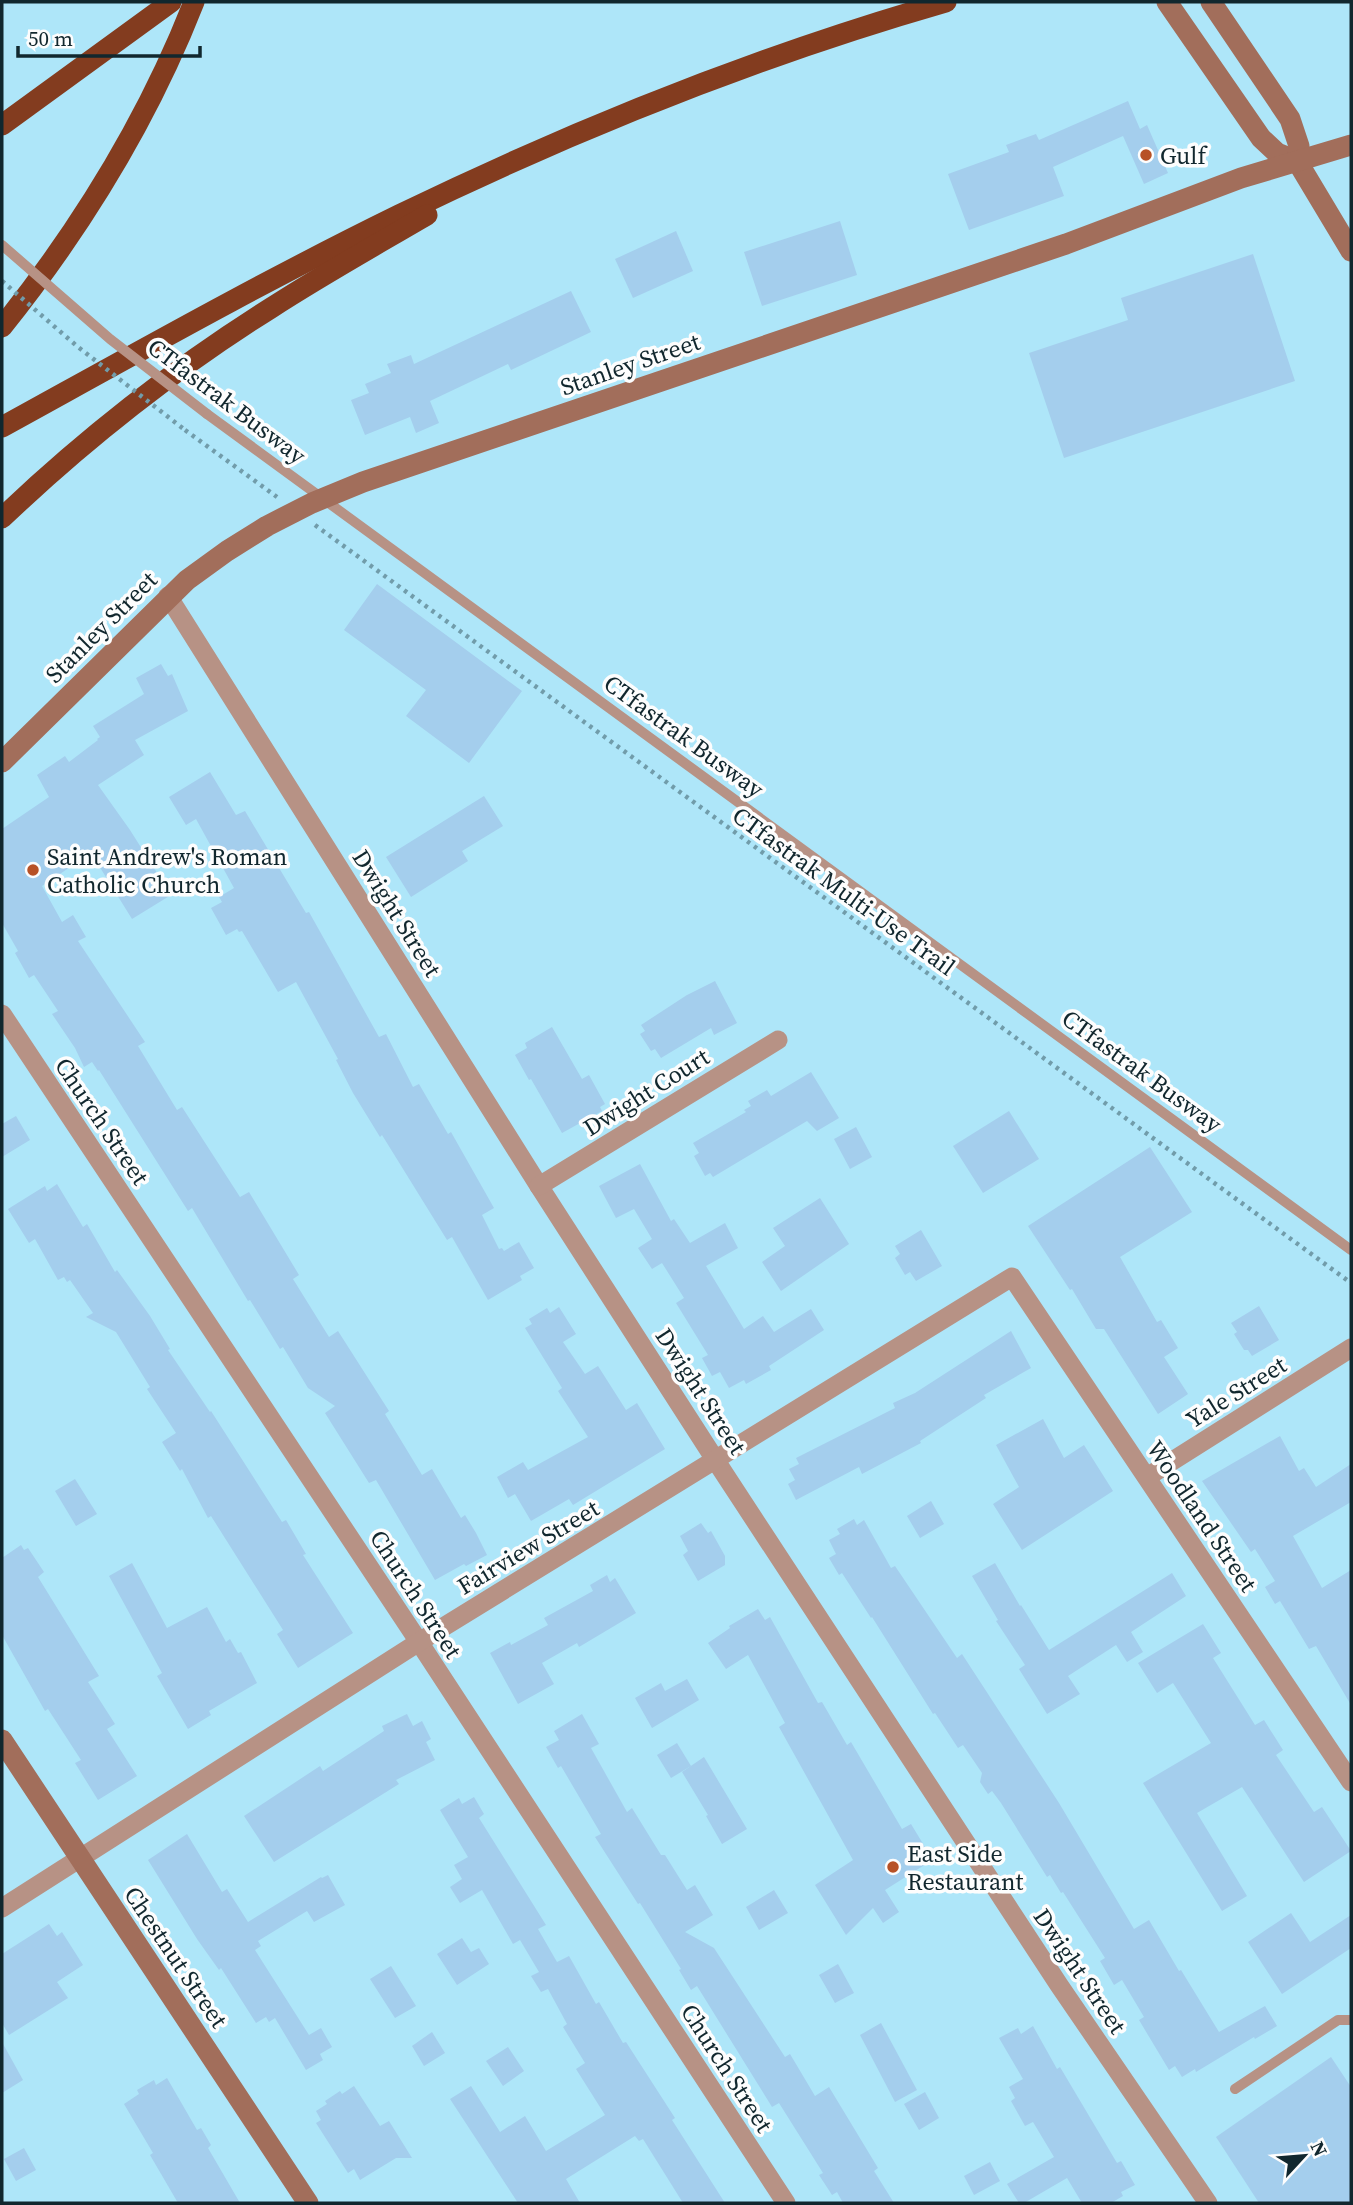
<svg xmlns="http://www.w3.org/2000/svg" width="1353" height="2205" font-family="'Source Serif 4',serif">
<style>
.building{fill:#a4ceed}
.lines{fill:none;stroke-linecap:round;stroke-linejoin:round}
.path{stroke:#719caa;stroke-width:4.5;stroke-dasharray:3.5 5;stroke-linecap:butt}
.lane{stroke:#b79285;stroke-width:10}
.street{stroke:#b79285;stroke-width:19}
.secondary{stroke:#a26e5b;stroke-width:21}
.highway{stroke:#833c1f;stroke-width:21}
.path-bridge{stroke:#719caa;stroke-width:4.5;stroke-dasharray:3.5 5;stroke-linecap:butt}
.lane-bridge{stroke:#b79285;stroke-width:10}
.poi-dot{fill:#b75126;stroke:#fdfdfd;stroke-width:2.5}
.labels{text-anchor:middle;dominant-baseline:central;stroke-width:7;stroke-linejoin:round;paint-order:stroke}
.poi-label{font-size:24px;fill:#11272e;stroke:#fdfdfd;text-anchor:start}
.street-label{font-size:24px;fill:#11272e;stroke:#fdfdfd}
</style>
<rect width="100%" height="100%" fill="#aee6f9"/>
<g class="building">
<path d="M1128,101l12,28 7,-4 21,48 -24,11 -21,-48 -70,31 11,29 -95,34 -21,-56 61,-22 -3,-7 30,-11 3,6z"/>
<path d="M840,221l17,54 -95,31 -18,-54z"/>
<path d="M676,231l17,40 -60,27 -18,-39z"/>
<path d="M1253,254l42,127 -231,77 -35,-105 99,-33 -7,-22z"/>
<path d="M571,291l20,41 -80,38 -3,-6 -78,37 9,22 -23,10 -6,-16 -45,18 -14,-35 18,-7 -4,-9 26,-11 -4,-9 24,-9 3,9z"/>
<path d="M377,584l145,107 -53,72 -63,-47 20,-26 -82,-60z"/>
<path d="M161,664l7,12 4,-2 16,37 -53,29 9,15 -46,30 32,45 41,65 -39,24 -41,-66 -49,33 20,36 11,-7 13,22 -8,4 67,101 -7,4 39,64 5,-3 58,90 9,-5 50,83 -6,4 36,58 9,-6 51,80 -4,3 37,61 10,-6 29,49 4,-3 11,18 11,22 -21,11 -2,-2 -29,16 -59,-100 -7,3 -44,-70 10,-7 -27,-18 -25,-41 -3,2 -30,-49 -2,1 -56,-93 -4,3 -89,-141 -1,1 -6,-9 -8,5 -9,-19 -23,-34 6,-3 -24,-36 -5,3 -14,-25 3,-2 -16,-28v-94l47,-32 -12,-22 28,-19 4,6 29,-22 -1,-1 3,-2 -7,-11 51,-32 -8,-16z"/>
<path d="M210,772l26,43 9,-4 61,102 3,-1 70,125 7,-3 27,53 6,-3 29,50 3,-2 43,76 -12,7 17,34 3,-1 2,3 15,-9 15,26 -14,8 2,4 -34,20 -36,-63 -5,3 -65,-105 -2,2 -27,-44 -17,-33 2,-1 -42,-77 -18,10 -36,-61 -3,1 -2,-3 -11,6 -15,-27 11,-6 -3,-5 15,-9 -38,-69 -10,6 -17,-28z"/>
<path d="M484,796l19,30 -41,25 6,10 -57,36 -25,-40z"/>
<path d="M715,981l22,42 -23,12 -3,-7 -50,30 -6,-9 -4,2 -11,-17 5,-3 -4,-6 46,-30z"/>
<path d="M552,1027l30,52 7,-4 16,29 -5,3 2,4 -40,22 -31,-54 -2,1 -14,-25 12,-7 -2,-5z"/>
<path d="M811,1072l28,46 -22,13 -10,-10 -94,56 -3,-4 -5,3 -11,-20 5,-3 -6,-10 53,-31 -2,-2 7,-4 -3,-5 19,-11 4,6z"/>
<path d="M1009,1111l30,48 -56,34 -30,-47z"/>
<path d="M16,1116l14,24 -28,17v-33z"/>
<path d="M856,1127l16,30 -22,12 -16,-30z"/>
<path d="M1150,1147l42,65 -72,45 37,65 4,-2 17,28 -14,9 24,37 -30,20 -54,-85h-8l-24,-40 -2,1 -42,-64z"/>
<path d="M640,1164l31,57 3,-2 16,24 35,-20 13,25 -32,18 38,63 19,-13 11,16 37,-23 13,21 -55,36 2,4 -25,14 -2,-4 -15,8 -9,-16 -8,4 -10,-18 6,-3 -32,-52 8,-5 -22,-35 -10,6 -14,-21 14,-9 -18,-30 -18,9 -17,-32z"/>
<path d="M57,1184l26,43 4,-3 28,48 2,-2 33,46 20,33 -2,1 42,62 1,-1 71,111 4,-2 20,34 -3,1 50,78 -55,35 -21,-34 6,-4 -72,-114 -3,2 -26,-49 -2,2 -18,-29 14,-9 -29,-44 3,-2 -34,-55 -30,-15 7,-4 -23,-33 -3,2 -3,-5 -6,3 -23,-41 -6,4 -21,-34 37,-23 2,5z"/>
<path d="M820,1198l29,46 -68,47 -19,-29 23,-16 -12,-18z"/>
<path d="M921,1230l21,36 -26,15 -6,-9 -5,3 -10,-17 5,-4 -5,-8z"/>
<path d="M1259,1306l20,34 -27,16 -4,-6h-4l-10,-16 3,-2 -6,-9z"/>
<path d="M559,1307l17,27 -13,8 22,32 13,-8 28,44 11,-7 28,46 -92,56 -4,-6 -38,22 -16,-27 -7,4 -11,-21 26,-15 5,8 60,-33 -30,-46 4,-3 -37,-60 7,-4 -3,-5 18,-11 3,5z"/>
<path d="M1011,1331l20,37 -47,27 2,3 -66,43 1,2 -59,31 -3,-7 -63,33 -8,-16 7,-4 -6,-11 10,-5 -3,-6 99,-50 -2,-5 22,-10z"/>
<path d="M1043,1419l21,39 20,-13 29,46 -91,59 -29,-46 26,-17 -23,-42z"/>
<path d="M1280,1436l19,35 5,-3 12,19 35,-23v38l-58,34 29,52 29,-18v135l-35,-59 -7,3 -29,-48 -5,3 -10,-17 10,-6 -20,-32 -4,3 -49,-71z"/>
<path d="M75,1479l22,35 -21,12 -21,-35z"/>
<path d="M931,1501l13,23 -24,14 -13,-22z"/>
<path d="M854,1519l3,6 7,-5 27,48 4,-2 62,92 5,-4 97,149 75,126 15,-9 30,51 2,-1 38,62 46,-26 12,20 -22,13 -1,-2 -58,35 -1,-3 -13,8 -7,-11 -6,4 -30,-50 5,-3 -22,-37 -8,5 -14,-24 5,-3 -42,-66 -2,1 -11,-18 -3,2 -46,-74 -9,-12 -4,3 -8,-12 2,-9 -19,-28 -5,3 -23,-35 -2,1 -61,-97 -1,1 -29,-45 -3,2 -10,-17 7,-4 -7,-14 11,-6 -3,-5z"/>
<path d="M701,1523l7,10 3,-2 14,25v9l-27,16 -15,-26 5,-4 -8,-15z"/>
<path d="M21,1545l3,5 4,-2 16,24 -6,5 61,99 -11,6 27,42 -8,5 30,47 -39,24 -23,-37 6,-3 -33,-51 -3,2 -43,-76v-77z"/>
<path d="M132,1563l35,65 40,-21 19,35 4,-3 8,14 3,-1 16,31 -48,28 2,4 -23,14 -31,-53 5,-3 -53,-97z"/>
<path d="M995,1563l25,43 1,-1 28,45 123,-77 14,23 -55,36 12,20 -16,10 -11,-17 -48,31 12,18 -33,20 -28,-45 6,-4 -29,-44 2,-1 -26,-44z"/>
<path d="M607,1575l3,7 5,-4 21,35 -57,34 -2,-4 -35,20 12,21 -36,20 -28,-51 20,-11 1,3 37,-20 -4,-7 49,-27 -3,-6z"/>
<path d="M758,1609l7,11 5,-3 48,86 4,-1 25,43 4,-3 51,87 9,-5 17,28 -7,4 5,8 -41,26 14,22 -16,11 -10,-15 -27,27 -31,-50 38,-25 -74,-133 6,-4 -37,-68 -22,14 -18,-26 22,-15 -1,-2z"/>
<path d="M1203,1624l18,29 -8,5 42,67 9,-5 19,30 -7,5 38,57 8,-5 29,44 -47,31 -62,-95 -45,26 50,83 -25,15 -79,-128 68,-40 -38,-60 -16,10 -19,-30z"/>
<path d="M687,1679l12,21 -47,28 -17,-30 26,-15 4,8z"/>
<path d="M407,1714l6,12 9,-5 9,18 -5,3 9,18 -39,20 3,4 -125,78 -30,-46 76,-50 3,5 61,-40 -2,-5z"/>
<path d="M582,1714l17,30 -8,4 36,64 5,-4 29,47h4l22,35 8,-5 18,30 -28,17 29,16 71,109 5,-3 25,42 14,-9 49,81 -4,3 20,32h-51l-6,-11 -5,3 -13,-20 4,-2 -44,-70 -7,4 -75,-121 -6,4 -12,-20 2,-1 -41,-66 -2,1 -43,-67 6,-3 -40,-68 -3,2 -12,-21 13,-7 -5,-9z"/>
<path d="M677,1743l14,23 -20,12 -14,-23z"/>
<path d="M704,1757l43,72 -25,15 -16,-28 2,-1 -26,-43z"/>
<path d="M474,1797l10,17 -5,4 67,107 -8,4 19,33 12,-6 27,48 3,-2 24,41 3,-1 49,76 -3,2 53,83h-42l-40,-64 -4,2 -4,-5 -69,43 14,24h-62l-68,-104 21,-13 29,46 25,-16 21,35 59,-36 -29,-46 9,-6 -22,-36 4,-3 -19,-35 -7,3 -10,-16 8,-4 -19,-32 -7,4 -31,-54 -22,13 -10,-16 12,-8 -8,-14 14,-8 -28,-47 19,-12 3,6z"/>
<path d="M187,1834l35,58 5,-3 21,33 73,-45 1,1 6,-3 17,30 -31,17 -7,-11 -49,30 3,5 -6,4 54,85 12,-7 11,19 -12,7 3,6 -17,10 -31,-52 -6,4 -3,-5 -10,6 -35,-55 -2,2 -22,-31 -49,-79z"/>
<path d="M774,1890l14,23 -29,17 -13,-23z"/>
<path d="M1291,1913l19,29 41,-27v33l-69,46 -34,-52z"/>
<path d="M49,1924l8,12 5,-4 21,33 -26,17 11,16 -59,37 -7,-12v-69z"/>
<path d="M462,1938l9,14 8,-4 10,16 -32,21 -20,-31z"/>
<path d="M838,1964l16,29 -19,10 -16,-28z"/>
<path d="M391,1966l25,40 -21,12 -25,-39z"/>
<path d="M881,2023l36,67 -22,12 -35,-67z"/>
<path d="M1033,2026l24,43 3,-2 57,96 4,-2 14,24 -14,7 2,4 -12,7h-29l-15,-25 -43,25h-5l-12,-19 47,-27 -21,-35 -8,4 -14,-25 4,-3 -6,-11 14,-8 -24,-41 19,-10 3,6z"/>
<path d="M432,2032l13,21 -21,13 -12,-20z"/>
<path d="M2,2042l21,38 -21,13z"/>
<path d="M508,2047l16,24 -21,15 -17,-25z"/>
<path d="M1331,2057l20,30v116h-92l-43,-66z"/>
<path d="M167,2078l30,52 4,-2 10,17 -3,3 32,55h-62l-28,-48 3,-2 -29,-49 15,-10 -2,-4 17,-10 2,5z"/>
<path d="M354,2086l26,40 9,-5 23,37h-16l-36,22 -6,-11 -6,4 -32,-50 5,-3 -5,-9 11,-7 -2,-3 15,-10 2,3z"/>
<path d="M925,2092l14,26 -20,12 -15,-26z"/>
<path d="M24,2148l12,22 -20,11 -12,-22z"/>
<path d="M990,2162l10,19 -26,14 -10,-19z"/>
</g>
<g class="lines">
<g class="path">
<path d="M185,430l92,67"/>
<path d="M315,525l1036,758"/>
</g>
<g class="lane">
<path d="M207,414l1144,836"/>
<path d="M1235,2089l103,-69h13"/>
</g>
<g class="street">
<path d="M168,596l371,590 177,275 343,524 149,218"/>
<path d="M2,1014l417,628 367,561"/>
<path d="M539,1186l239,-146"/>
<path d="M1147,1477l204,-129"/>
<path d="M2,1908l417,-266 593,-365 339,505"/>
</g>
<g class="secondary">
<path d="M1167,2l94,136 16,15 20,8"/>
<path d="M1211,2l79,117 9,27 -2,15 54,90"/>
<path d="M2,762l185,-182 40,-29 40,-25 45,-23 51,-21 703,-238 175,-66 110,-33"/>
<path d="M2,1740l306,463"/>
</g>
<g class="highway">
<path d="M2,125l169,-123"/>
<path d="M2,327c80,-100 145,-205 192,-325"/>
<path d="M2,427c131,-72 262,-146 397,-212 175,-85 359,-159 547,-213"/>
<path d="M2,518c83,-79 172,-149 269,-210 51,-33 103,-62 156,-93"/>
</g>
<path class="path-bridge" d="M2,281l76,66 107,83"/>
<path class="lane-bridge" d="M2,245l108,94 97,75"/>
</g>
<g class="poi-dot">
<circle cx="1146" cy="155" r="7"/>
<circle cx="33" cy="870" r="7"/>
<circle cx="893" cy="1867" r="7"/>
</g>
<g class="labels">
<g class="poi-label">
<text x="1160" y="155">Gulf</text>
<text x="47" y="856">Saint Andrew's Roman<tspan x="47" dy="28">Catholic Church</tspan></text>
<text x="907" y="1853">East Side<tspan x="907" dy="28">Restaurant</tspan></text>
</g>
<g class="street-label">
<text transform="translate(630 364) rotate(-19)">Stanley Street</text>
<text transform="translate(227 401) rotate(37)">CTfastrak Busway</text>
<text transform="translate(101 627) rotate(-45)">Stanley Street</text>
<text transform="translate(684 736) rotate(36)">CTfastrak Busway</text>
<text transform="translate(844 891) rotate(36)">CTfastrak Multi-Use Trail</text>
<text transform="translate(397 913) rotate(58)">Dwight Street</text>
<text transform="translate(1142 1071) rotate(36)">CTfastrak Busway</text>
<text transform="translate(646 1092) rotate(-32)">Dwight Court</text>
<text transform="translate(102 1121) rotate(56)">Church Street</text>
<text transform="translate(701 1391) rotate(57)">Dwight Street</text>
<text transform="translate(1236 1392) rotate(-32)">Yale Street</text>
<text transform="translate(1202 1516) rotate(56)">Woodland Street</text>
<text transform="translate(528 1547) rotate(-31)">Fairview Street</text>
<text transform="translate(416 1594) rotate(57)">Church Street</text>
<text transform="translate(176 1957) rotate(56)">Chestnut Street</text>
<text transform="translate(1080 1971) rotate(56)">Dwight Street</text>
<text transform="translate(727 2068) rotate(57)">Church Street</text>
</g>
</g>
<rect width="1353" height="2205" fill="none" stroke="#11272e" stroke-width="7"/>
<g transform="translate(1304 2156) rotate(64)" stroke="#fdfdfd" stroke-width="5" paint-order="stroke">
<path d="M0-5L12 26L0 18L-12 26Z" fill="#11272e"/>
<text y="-10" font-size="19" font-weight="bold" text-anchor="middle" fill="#11272e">N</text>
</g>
<path d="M18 46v10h182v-10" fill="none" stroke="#11272e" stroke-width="3.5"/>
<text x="28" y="46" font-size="21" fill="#11272e" stroke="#fdfdfd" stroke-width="5" paint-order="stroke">50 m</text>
</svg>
